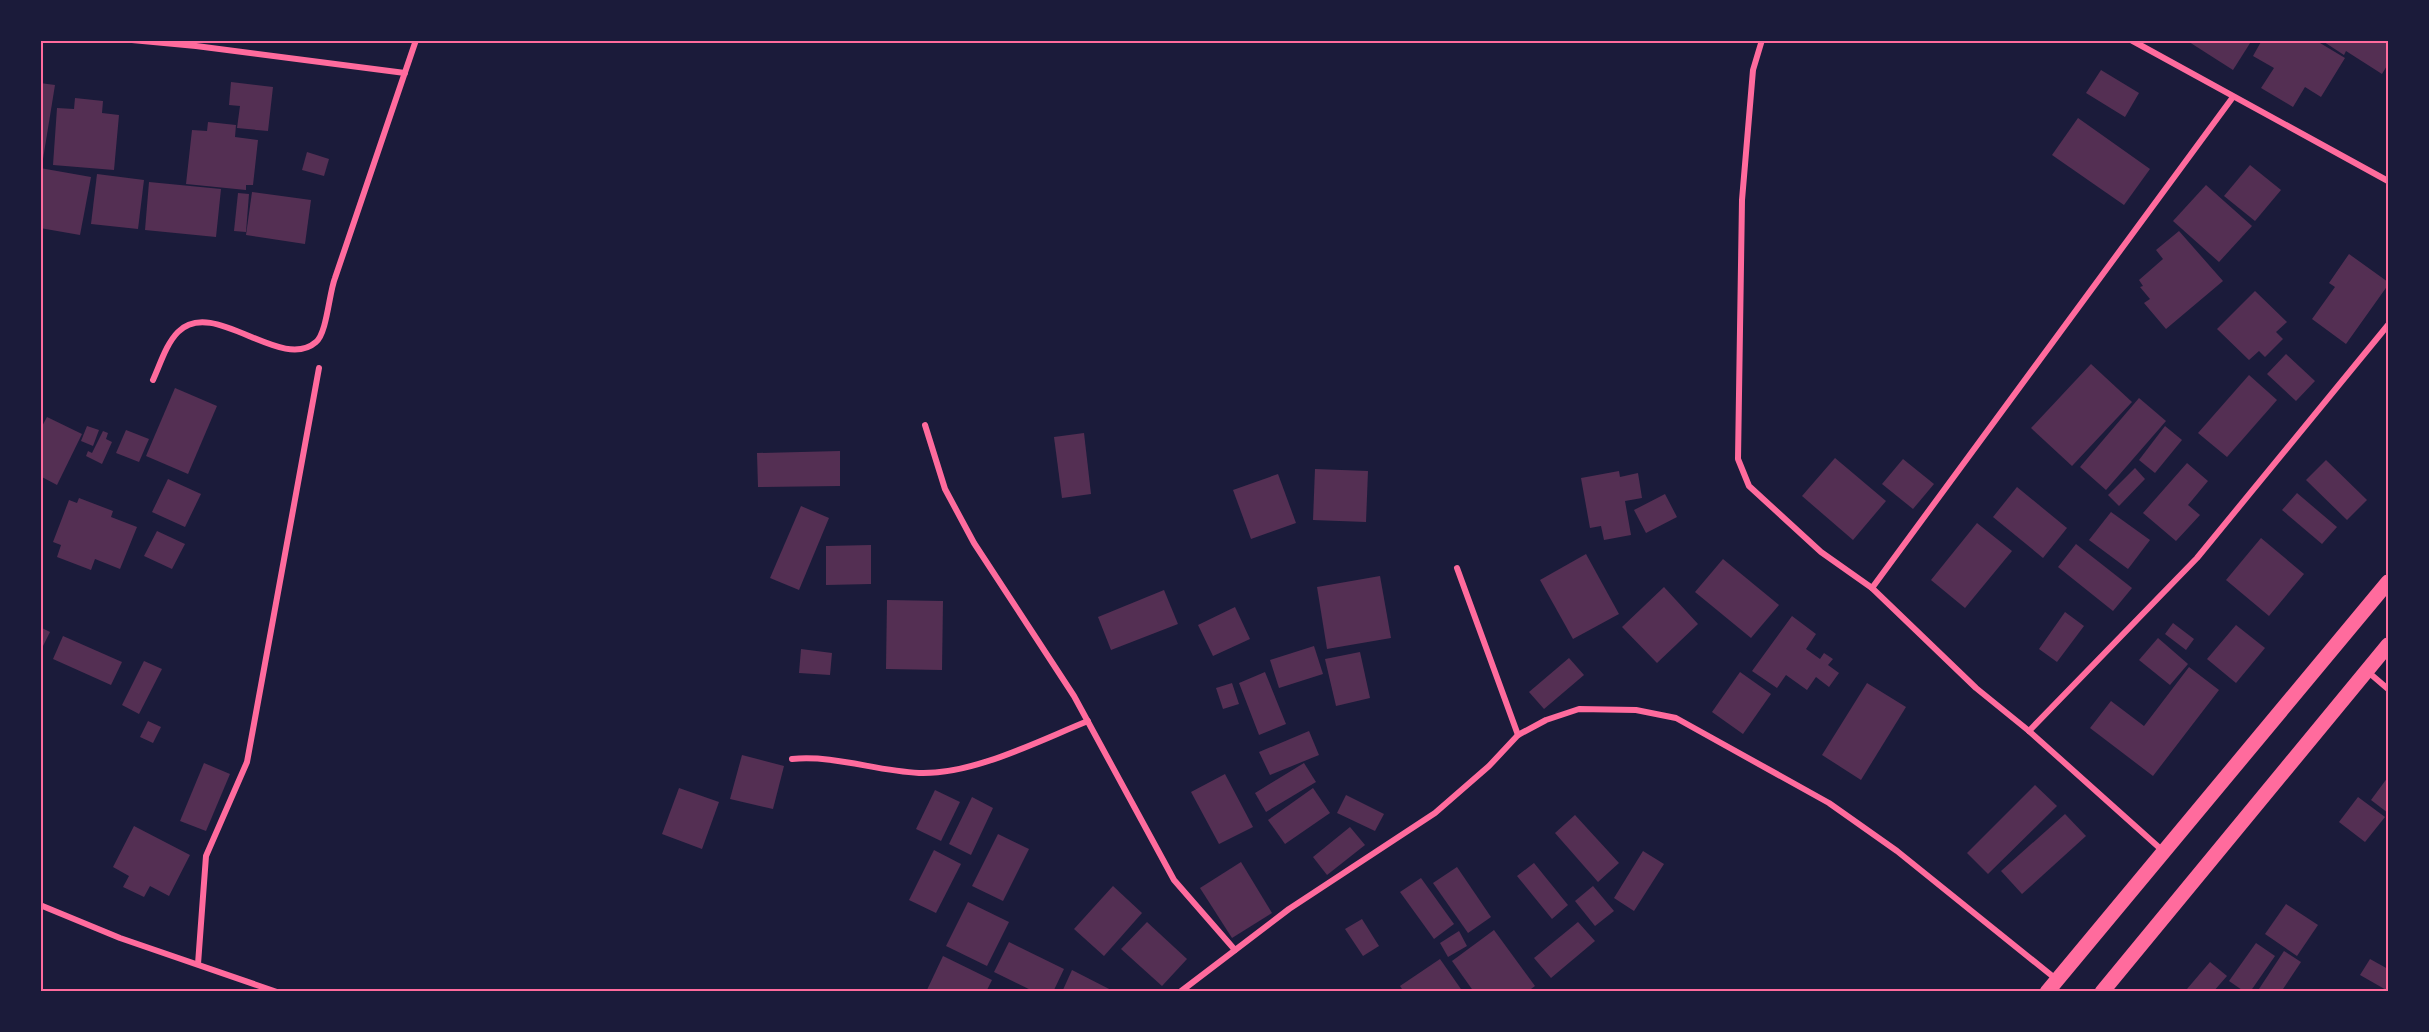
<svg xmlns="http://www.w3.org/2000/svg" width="2429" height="1032" font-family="Figtree,sans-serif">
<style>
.building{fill:#542f53}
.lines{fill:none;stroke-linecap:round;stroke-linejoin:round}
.minor{stroke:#ff6b9d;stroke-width:6}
.primary{stroke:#ff6b9d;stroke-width:15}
.neatline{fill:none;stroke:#ff6b9d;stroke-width:2}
</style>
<rect width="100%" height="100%" fill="#1b1b3a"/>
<g class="building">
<path d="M2186,40h66l-19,30z"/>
<path d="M2262,40h53l30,18 -24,39 -16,-10 -12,20 -32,-19 13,-20 -21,-12z"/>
<path d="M2321,40h67v24l-6,10 -36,-23 -2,4z"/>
<path d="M2101,70l38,23 -14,24 -39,-24z"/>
<path d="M231,82l42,5 -5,44 -31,-3 3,-22 -11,-1z"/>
<path d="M40,83l15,2 -12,74h-3z"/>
<path d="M75,98l28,3 -1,12 17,2 -5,55 -61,-5 4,-57 17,1z"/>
<path d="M2078,118l72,51 -26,36 -72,-50z"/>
<path d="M208,122l28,3 -1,12 23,3 -5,45h-7v5l-60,-6 6,-54 15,1z"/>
<path d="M307,152l22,7 -5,17 -22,-6z"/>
<path d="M2250,165l31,25 -26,31 -31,-25z"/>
<path d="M40,168l51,9 -11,58 -40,-7z"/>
<path d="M97,174l47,6 -6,49 -47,-5z"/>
<path d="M149,182l72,7 -5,48 -71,-7z"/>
<path d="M2206,185l46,41 -33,36 -46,-41z"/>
<path d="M252,192l59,8 -6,44 -59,-9z"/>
<path d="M238,193l11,1 -3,38 -12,-1z"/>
<path d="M2179,231l44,50 -57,48 -22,-26 6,-4 -10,-12 3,-1 -4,-6 24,-21 -7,-9z"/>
<path d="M2349,254l39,28v3l-42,59 -34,-25 23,-32 -6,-4z"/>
<path d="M2255,291l32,31 -11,10 7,7 -18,18 -6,-6 -10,9 -32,-31z"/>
<path d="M2286,354l29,27 -19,20 -29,-27z"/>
<path d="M2091,364l41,38 -60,64 -41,-38z"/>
<path d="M2249,375l28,25 -50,57 -29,-24z"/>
<path d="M175,388l42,18 -29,68 -42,-18z"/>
<path d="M2139,398l27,23 -60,69 -26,-23z"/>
<path d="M47,417l35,17 -25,51 -17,-9v-46z"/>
<path d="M87,426l12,4 -6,16 -12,-5z"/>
<path d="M2165,426l17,14 -27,33 -16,-13z"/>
<path d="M126,430l23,9 -10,23 -23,-9z"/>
<path d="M103,431l5,2 -2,6 6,3 -10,22 -16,-8 2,-5 4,2z"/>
<path d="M1084,433l7,61 -29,4 -8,-61z"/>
<path d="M840,451v35l-82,1 -1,-34z"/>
<path d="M1835,458l51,43 -33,39 -51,-44z"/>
<path d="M1903,459l31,25 -21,25 -31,-25z"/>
<path d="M2326,460l41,40 -20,20 -41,-40z"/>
<path d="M2187,463l21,18 -20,24 12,10 -24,26 -33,-28z"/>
<path d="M2135,468l10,11 -26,27 -11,-11z"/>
<path d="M1315,469l53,2 -2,51 -53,-2z"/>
<path d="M1619,471l1,6 18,-4 4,25 -17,3 6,34 -27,5 -3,-14 -11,2 -9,-50z"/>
<path d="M1278,474l18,49 -45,16 -18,-49z"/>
<path d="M168,479l33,15 -16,33 -33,-15z"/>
<path d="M2017,487l50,41 -24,30 -50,-41z"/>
<path d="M2297,493l40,34 -15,17 -40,-34z"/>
<path d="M1665,494l12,23 -31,16 -12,-23z"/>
<path d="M79,498l34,13 -2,6 26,10 -17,42 -25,-10 -4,11 -34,-13 4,-12 -8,-3 16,-42 8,3z"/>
<path d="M801,506l28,12 -30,72 -29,-12z"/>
<path d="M2111,512l39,28 -22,29 -39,-29z"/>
<path d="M1977,523l35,28 -47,57 -34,-28z"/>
<path d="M157,531l28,13 -13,25 -28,-13z"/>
<path d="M2261,538l43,36 -35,42 -43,-36z"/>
<path d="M2076,544l56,44 -19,23 -55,-44z"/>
<path d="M871,545v39l-45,1v-39z"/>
<path d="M1586,554l33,60 -46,25 -33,-59z"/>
<path d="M1723,559l56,46 -28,33 -56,-46z"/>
<path d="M1380,576l11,62 -64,11 -10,-62z"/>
<path d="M1664,587l34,37 -41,39 -35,-36z"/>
<path d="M1164,590l14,34 -67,26 -13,-33z"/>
<path d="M887,600l56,1 -1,69 -56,-1z"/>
<path d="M1235,607l15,32 -37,17 -15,-31z"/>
<path d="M2065,612l19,14 -27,36 -18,-13z"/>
<path d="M1792,616l24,18 -10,15 14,10 4,-6 9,6 -5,6 11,8 -10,14 -13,-10 -9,13 -21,-15 -9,13 -25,-17z"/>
<path d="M2173,623l21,16 -8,11 -21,-16z"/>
<path d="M2236,625l29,23 -29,35 -29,-24z"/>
<path d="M40,627l10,5 -10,20z"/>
<path d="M63,636l59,26 -11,23 -58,-26z"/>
<path d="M2158,638l30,26 -18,21 -31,-25z"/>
<path d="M1314,646l9,28 -44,14 -9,-28z"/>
<path d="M801,649l31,4 -2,22 -31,-2z"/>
<path d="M1360,652l10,46 -34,8 -11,-47z"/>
<path d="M1569,658l15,17 -40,34 -15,-17z"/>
<path d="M144,661l18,8 -23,45 -17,-9z"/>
<path d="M2189,667l30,23 -66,86 -63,-48 21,-27 33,25z"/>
<path d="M1265,672l21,52 -27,11 -20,-52z"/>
<path d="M1740,672l31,22 -28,40 -31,-22z"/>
<path d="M1232,683l7,21 -16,5 -7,-21z"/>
<path d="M1867,683l39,24 -45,73 -39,-25z"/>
<path d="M148,721l13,6 -8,16 -13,-6z"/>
<path d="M1309,731l10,24 -49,20 -11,-23z"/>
<path d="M742,755l42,11 -11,43 -43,-10z"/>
<path d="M204,763l26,11 -24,57 -26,-10z"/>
<path d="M1304,763l12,19 -50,30 -11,-19z"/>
<path d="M1225,774l28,53 -34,17 -28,-52z"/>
<path d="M2388,777v36l-17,-13z"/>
<path d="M2035,785l22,21 -69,68 -21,-21z"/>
<path d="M679,788l40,14 -17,47 -40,-15z"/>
<path d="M1313,788l17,25 -45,31 -17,-24z"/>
<path d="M935,790l25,12 -19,39 -25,-12z"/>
<path d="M1346,795l38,19 -9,17 -38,-18z"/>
<path d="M972,797l21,11 -22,47 -22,-11z"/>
<path d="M2358,797l27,20 -20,25 -26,-20z"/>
<path d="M2065,814l21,22 -64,58 -21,-23z"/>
<path d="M1575,815l44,48 -21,19 -43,-49z"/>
<path d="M134,826l56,29 -21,41 -19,-10 -6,11 -21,-10 6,-11 -16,-9z"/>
<path d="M1350,827l15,18 -38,30 -14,-18z"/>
<path d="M998,834l31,15 -26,52 -31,-15z"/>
<path d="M934,850l27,14 -25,49 -27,-13z"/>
<path d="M1643,851l21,13 -30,47 -20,-13z"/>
<path d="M1241,862l31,51 -40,25 -32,-50z"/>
<path d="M1534,863l34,42 -16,14 -35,-43z"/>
<path d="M1457,867l34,50 -23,16 -35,-50z"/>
<path d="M1421,878l33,46 -20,15 -34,-47z"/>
<path d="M1113,886l29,27 -38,43 -30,-27z"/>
<path d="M1593,886l21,25 -19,15 -20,-25z"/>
<path d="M968,902l41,20 -22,44 -41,-20z"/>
<path d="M2286,904l32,21 -21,31 -32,-22z"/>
<path d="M1362,919l17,27 -16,10 -18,-27z"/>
<path d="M1147,922l40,37 -25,27 -41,-37z"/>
<path d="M1578,922l17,19 -44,37 -17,-20z"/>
<path d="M1494,930l41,56 -8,6h-53l-22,-31z"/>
<path d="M1459,931l8,15 -19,11 -8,-14z"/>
<path d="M1009,942l55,27 -11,23h-18l-41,-20z"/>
<path d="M2256,943l19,13 -25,36h-5l-16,-11z"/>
<path d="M2284,951l17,11 -20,30h-24z"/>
<path d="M943,956l49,24 -6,12h-60z"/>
<path d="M1440,959l23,33h-59l-4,-6z"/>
<path d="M2370,959l18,10v22l-28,-16z"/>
<path d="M2210,962l17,14 -14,16h-22l-4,-3z"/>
<path d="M1072,970l43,22h-53z"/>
</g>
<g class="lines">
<g class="minor">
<path d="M132,40l64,6 209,27"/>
<path d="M1762,40l-9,30 -11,130 -4,259 11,27 72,66 51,36 104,100 53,43 134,120"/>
<path d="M2131,40l257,141"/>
<path d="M153,380c7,-15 13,-36 25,-48 35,-36 103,41 138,10 11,-9 13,-49 19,-64 27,-79 54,-158 81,-238"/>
<path d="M925,425l20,64 29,54 100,153 100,184 61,70"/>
<path d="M1457,568l61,167"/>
<path d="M1872,588l361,-491"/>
<path d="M2367,671l21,18"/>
<path d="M2029,731l168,-173 191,-233"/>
<path d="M792,759c44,-4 83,12 127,14 54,2 119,-32 169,-52"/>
<path d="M40,905l80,33 157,54"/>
<path d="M198,964l8,-108 41,-94 72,-394"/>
<path d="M1180,992l109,-83 146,-96 54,-47 29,-31 28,-15 33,-11 57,1 40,8 153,85 68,48 159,128"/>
</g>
<g class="primary">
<path d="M2047,992l341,-410"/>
<path d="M2102,992l286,-347"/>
</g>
</g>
<rect width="2429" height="1032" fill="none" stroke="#1b1b3a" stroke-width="84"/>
<rect x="42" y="42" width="2345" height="948" class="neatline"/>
</svg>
